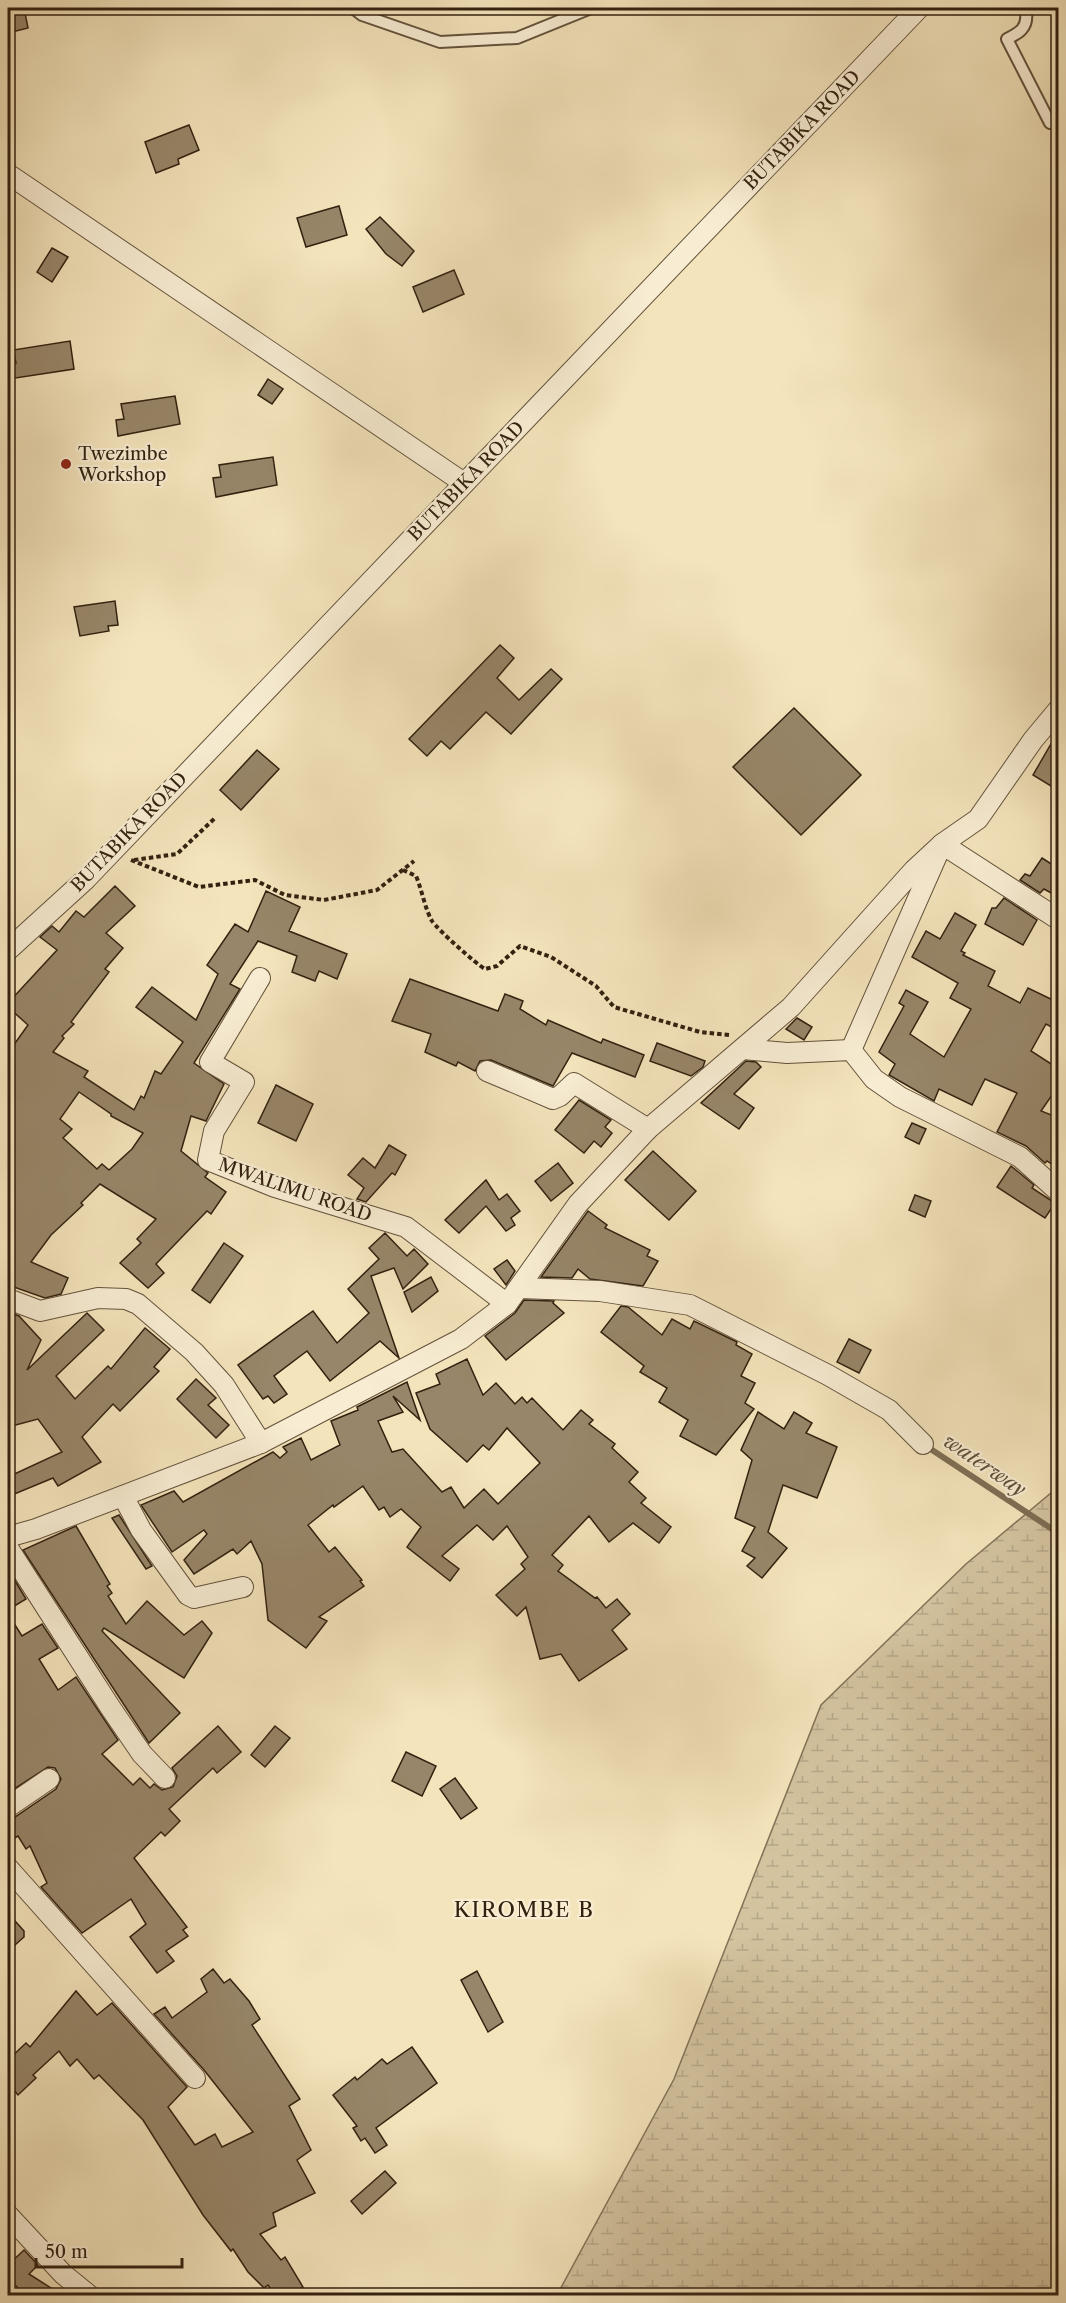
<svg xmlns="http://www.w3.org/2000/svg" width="1066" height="2303" font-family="'Libre Caslon Text',serif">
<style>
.wetland{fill:url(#wetland-marsh);stroke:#837258;stroke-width:1.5}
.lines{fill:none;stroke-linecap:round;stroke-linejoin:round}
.stream{stroke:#7f6e54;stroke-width:6}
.building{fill:#978669;stroke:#332110;stroke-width:1.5;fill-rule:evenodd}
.service-casing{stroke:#63523b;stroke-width:14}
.minor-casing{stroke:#63523b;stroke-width:22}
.path{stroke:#332110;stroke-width:4;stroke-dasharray:4.5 3;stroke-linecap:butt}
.service{stroke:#f8edd3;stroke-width:10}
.minor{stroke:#f8edd3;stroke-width:20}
.poi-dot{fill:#8f2418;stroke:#f8edd3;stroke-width:2}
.labels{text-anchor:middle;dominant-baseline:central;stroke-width:4.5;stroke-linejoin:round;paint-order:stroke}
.street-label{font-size:18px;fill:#332110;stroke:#f8edd3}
.poi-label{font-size:18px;fill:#332110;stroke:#f8edd3;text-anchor:start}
.water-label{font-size:20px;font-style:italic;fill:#5f4e38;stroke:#f8edd3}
.quarter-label{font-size:21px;letter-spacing:1.5px;fill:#332110;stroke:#f8edd3}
</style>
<defs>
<pattern id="wetland-marsh" width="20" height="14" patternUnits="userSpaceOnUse" patternTransform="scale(1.5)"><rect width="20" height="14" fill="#d3c39f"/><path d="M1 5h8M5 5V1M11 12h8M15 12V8" fill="none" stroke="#b6a788"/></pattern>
</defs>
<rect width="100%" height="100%" fill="#f4e4bc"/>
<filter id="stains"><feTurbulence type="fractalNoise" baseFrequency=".00333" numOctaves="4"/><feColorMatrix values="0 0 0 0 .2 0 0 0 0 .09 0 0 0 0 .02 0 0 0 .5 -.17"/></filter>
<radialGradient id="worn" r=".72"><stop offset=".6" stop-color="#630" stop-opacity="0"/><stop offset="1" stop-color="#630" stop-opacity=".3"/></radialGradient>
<path class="wetland" d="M1058,1487v808h-501l117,-216 147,-374 145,-141z"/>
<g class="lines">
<path class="stream" d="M926,1446l132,87"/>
</g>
<g class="building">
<path d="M8,8h16l4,20 -20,5z"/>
<path d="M189,125l10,25 -21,9 1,5 -23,9 -11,-31z"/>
<path d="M339,206l8,29 -41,12 -9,-29z"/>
<path d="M380,217l34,34 -12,15 -16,-12 -20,-25z"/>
<path d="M52,248l16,9 -16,25 -15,-10z"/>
<path d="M454,270l10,24 -41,18 -10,-25z"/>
<path d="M70,341l4,28 -65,10 -1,-14 8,-2 -3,-13z"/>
<path d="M268,379l15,10 -11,15 -14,-9z"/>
<path d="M175,396l5,28 -62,12 -2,-16 8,-1 -3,-15z"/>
<path d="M273,457l4,28 -61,12 -3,-19 8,-1 -2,-12z"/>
<path d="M115,601l3,24 -10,1 1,5 -29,5 -6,-29z"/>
<path d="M500,645l14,13 -17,20 22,22 32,-31 11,10 -51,55 -25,-22 -36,37 -9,-8 -14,15 -18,-17z"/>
<path d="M794,708l67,67 -60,60 -68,-68z"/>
<path d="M1059,730v61l-26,-16z"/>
<path d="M257,750l22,19 -38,41 -21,-20z"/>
<path d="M1042,858l17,11v15l-6,10 -9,-5 -4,4 -20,-13 5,-6 5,2z"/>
<path d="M115,886l20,20 -29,27 17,15 -18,21 4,3 -38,50 3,2 -12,12 2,2 -11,14 35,19 -4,6 50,33 7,-14 3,2 11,-27 6,3 22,-32 -47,-35 16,-20 44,33 22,-46 -11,-9 28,-41 13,8 18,-41 34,16 -11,24 58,23 -10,25 -18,-8 -4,10 -23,-9 5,-16 -39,-15 -28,43 10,5 -46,74 30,21 -18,37 -15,-5 -10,35 27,22 -3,4 21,15 -15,22 -4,-3 -51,53 8,9 -16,15 -28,-25 21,-20 -4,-4 19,-20 -56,-35 -19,19 2,2 -32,30 -20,27 37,16 -7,16 -16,4 -37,-13v-232l20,-28 -20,-18v-4l49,-53 -17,-13 12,-11 7,6 17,-21 8,6zM79,1092l32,22v2l32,17 -11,16 -23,21 -7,-6 -5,5 -34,-31 9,-9 -12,-10z"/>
<path d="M1004,898l33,22 -14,25 -38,-21 7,-16h4z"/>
<path d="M955,913l21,12 -15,26 4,2 -2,2 32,16 -7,15 32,17 8,-15 31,15v28l-13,-7 -15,27 28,18v16l-18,26 18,7v51l-12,-8 -2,2 -19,-17 -29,-14 20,-39 -32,-14 -13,26 -33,-16 -5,12 -45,-26 6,-11 -16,-12 25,-46 -5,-3 7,-13 22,12 -18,32 34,23 27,-48 -21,-11 8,-15 -46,-26 14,-26 14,8z"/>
<path d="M410,979l88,32 7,-17 18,7 -3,8 26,16 2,-5 53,23 2,-4 41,16 -9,22 -63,-24 -19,33 -62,-26 -11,1 -5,10 -17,-9 -2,4 -31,-14 6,-18 -39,-13z"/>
<path d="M797,1018l15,9 -8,13 -18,-11z"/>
<path d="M657,1043l48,18 -2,6 -12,9 -41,-15z"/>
<path d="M746,1061l10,1 5,5 -27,27 20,14 -15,21 -38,-26z"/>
<path d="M276,1085l37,19 -17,37 -38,-18z"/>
<path d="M579,1100l32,20 -6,7 7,6 -11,14 -7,-6 -10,12 -29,-23z"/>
<path d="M912,1123l14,6 -7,15 -14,-7z"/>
<path d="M389,1145l17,10 -11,20 -3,-2 -26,29 -9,-3 7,-11 -16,-13 15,-17 12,10z"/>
<path d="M653,1151l43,40 -27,29 -44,-40z"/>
<path d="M558,1163l15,20 -22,18 -16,-20z"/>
<path d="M1011,1166l23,19 -2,3 23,15 -10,15 -48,-31z"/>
<path d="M486,1180l13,20 8,-6 13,17 -9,7 4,7 -9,6 -20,-25 -27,27 -14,-13z"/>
<path d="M915,1195l16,6 -6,16 -16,-7z"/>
<path d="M588,1211l19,14 -2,3 45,22 -3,6 11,5 -15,25 -53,-7 -12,-10 -6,9 -31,-1z"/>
<path d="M385,1233l22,23 7,-7 14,15 -25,25 -9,-21 -23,8 28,82 -19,-17 -50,40 -23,-30 -33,25 13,18 -13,9 -6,-7 -5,3 -25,-34 75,-54 24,32 32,-30 -21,-24 31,-30 -10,-11z"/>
<path d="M224,1243l19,13 -33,47 -18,-13z"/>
<path d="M507,1260l8,11 -9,14 -12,-16z"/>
<path d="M431,1277l7,14 -26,21 -8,-20z"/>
<path d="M524,1300l30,1 -1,2 11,10 -58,47 -21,-24 30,-23z"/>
<path d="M621,1306l7,1 34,28 10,-16 18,10 4,-8 43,21 -1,3 16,9 -11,22 14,7 -10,20 9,6 -38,46 -36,-19 8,-16 -29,-18 8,-14 -27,-16 4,-6 -43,-34z"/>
<path d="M8,1312l11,4 22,24 -14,30 60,-57 17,17 -48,46 19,23 33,-33 3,3 34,-41 25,21 -16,18 5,4 -39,40 -7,-7 -31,33 19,25 -43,24 -5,-8 -41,17 -4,-18 54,-25 -24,-33 -30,8z"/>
<path d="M849,1339l22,11 -12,23 -22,-11z"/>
<path d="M467,1359l16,36 13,-12 19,21 7,-7 5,6 5,-5 31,32 18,-20 12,10 -4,4 26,20 -3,4 26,24 -9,10 17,16 -5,5 30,24 -12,16 -26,-20 -24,19 -20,-26 -37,39 11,10 -5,6 37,27 2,-1 9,11 11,-9 13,15 -18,16 15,19 -48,32 -18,-27 -21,5 -14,-52 -9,9 -21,-21 29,-26 -4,-5 7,-7 -21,-31 -14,14 -16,-15 -35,31 17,13 -9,12 -43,-34 14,-20 -20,-18 -11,8 -6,-10 -5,3 -16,-24 -29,21 -1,-2 -25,20 21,27 6,-5 27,33 -2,1 4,5 -45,31 8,4 -21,27 -38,-28 -6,-56 -11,-23 -14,13 -4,-5 -39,25 -10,-14 23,-26 -3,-4 -32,22 -31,-47 33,-14 9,11 90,-50 7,6 7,-6 -4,-5 18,-9 10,22 29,-15 -9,-24 27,-11 -1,-3 50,-25 13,38 -27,-24 10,16 -25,9 14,31 11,-3 39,43 9,-5 13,21 20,-19 14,15 42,-41 -33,-35 -18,22 -6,-5 -16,17 -37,-33 -14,-36 24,-9 -4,-10z"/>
<path d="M196,1379l20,19 -8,7 21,20 -13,13 -39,-39z"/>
<path d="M758,1412l26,17 10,-17 18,11 -6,10 31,14 -20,51 -34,-13 -15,47 19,16 -25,30 -15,-12 8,-8 -13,-7 13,-24 -20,-9 17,-58 -11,-10z"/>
<path d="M119,1515l33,51 -6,3 -34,-51z"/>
<path d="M76,1526l34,58 -3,2 5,7 -4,3 18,28 21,-23 37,34 18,-14 10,12 -28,45 -80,-50 -2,3 78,82 -31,30 -126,-193z"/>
<path d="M8,1569l18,30 -18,11z"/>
<path d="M8,1614l14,22 20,-12 16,24 -19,11 19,31 18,-13 42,63 -16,14 31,31 7,-7 10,10 4,-4 8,6 11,-3 4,-11 -5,-8 46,-42 23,26 -24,21 -4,-5 -44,41 11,12 -15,15 -4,-4 -27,26 53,69 -4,3 5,6 -22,15 8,10 -17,12 -27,-36 16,-13 -15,-25 -49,34 -41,-46 6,-4 -17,-37 -4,3 -8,-13 -5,3 -5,-9v-11l7,-2 41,-28 5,-10 -6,-11 -7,-1 -40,26z"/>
<path d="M275,1726l15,12 -25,29 -14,-12z"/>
<path d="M406,1752l30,14 -14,30 -30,-15z"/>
<path d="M455,1778l22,30 -16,11 -21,-30z"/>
<path d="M8,1913l16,18v6l-16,14z"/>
<path d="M213,1969l11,14 6,-4 19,22 11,18 -8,6 48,74 -11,7 22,44 -14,10 18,33 -42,20 3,13 -16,8 21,26 4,-3 18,30 -14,8h-14l-7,-10 -4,3 -16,-16 -15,-23 -2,2 -28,-36 -60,-95 -44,-45 -5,4 -17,-20 -7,7 -11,-15 -26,24 3,3 -18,17 -10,-12v-23l18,-17 4,4 46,-56 21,24 15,-12 75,84 -19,20 27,38 20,-11 7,13 31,-15 -49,-62 -50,-56 11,-7 7,11 35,-26 -6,-13z"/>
<path d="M477,1971l26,51 -15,10 -27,-52z"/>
<path d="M412,2047l25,36 -61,45 11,17 -12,8 -10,-15 -4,3 -8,-13 4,-2 -24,-31 22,-18 2,3 25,-21 5,5z"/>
<path d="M385,2171l11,12 -34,31 -11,-13z"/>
<path d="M24,2250l14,15 -9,9 33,21h-37l-17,-17v-13z"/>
</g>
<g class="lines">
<defs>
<g id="service">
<path d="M353,8l9,7 78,27 77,-4 74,-30"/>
<path d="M1026,13c2,15 -7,20 -19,26l43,84 8,-5"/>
</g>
<g id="minor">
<path d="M8,174l456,309"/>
<path d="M8,950l78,-71 833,-871"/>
<path d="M260,978l-50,84 34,20 -30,49 -6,29 67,27 131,40 101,77"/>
<path d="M743,1049l44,4 64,-3 23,29 26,18 120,60 38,34"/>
<path d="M851,1050l91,-206 116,75"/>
<path d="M487,1071l66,28 7,-3 14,-13 74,46"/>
<path d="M520,1288l80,3 90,14 138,70 61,35 34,34"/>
<path d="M8,1299l32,12 58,-13 28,1 12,5 56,48 30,33 37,58"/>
<path d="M123,1496l18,34 47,65 6,3 49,-11"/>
<path d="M8,1537l28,-8 225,-86 200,-104 46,-35 71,-100 70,-75 143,-122 123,-137 28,-26 36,-25 55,-79 25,-30"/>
<path d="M8,1548l102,159 32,47 23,24"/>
<path d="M8,1807l41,-28"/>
<path d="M8,1868l187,210"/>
<path d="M8,2215l55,59 27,22"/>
</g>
</defs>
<use href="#service" class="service-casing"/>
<use href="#minor" class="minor-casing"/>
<g class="path">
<path d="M131,860l68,27 56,-7 30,15 39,5 53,-10 37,-29"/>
<path d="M134,860l43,-6 38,-36"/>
<path d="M403,870l13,6c6,14 9,33 16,45 6,9 44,43 53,48l12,-3 23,-20 31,11 45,29 18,21 86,25 29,3"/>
<path d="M8,2285l6,11"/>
</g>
<use href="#service" class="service"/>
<use href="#minor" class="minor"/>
</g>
<circle class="poi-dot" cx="66" cy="464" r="6"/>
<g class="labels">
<g class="street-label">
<text transform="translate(802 130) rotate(-46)">BUTABIKA ROAD</text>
<text transform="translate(466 481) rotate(-46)">BUTABIKA ROAD</text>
<text transform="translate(129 832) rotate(-46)">BUTABIKA ROAD</text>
<text transform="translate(295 1190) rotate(19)">MWALIMU ROAD</text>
</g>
<g class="poi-label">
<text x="78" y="454">Twezimbe<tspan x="78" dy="21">Workshop</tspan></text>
</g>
<g class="water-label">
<text transform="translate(985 1465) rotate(34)">waterway</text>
</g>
<g class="quarter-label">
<text x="524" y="1909">KIROMBE B</text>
</g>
</g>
<rect width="1066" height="2303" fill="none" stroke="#f4e4bc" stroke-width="30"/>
<rect x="9" y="9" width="1048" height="2285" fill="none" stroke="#332110" stroke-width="3"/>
<rect x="15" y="15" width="1036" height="2273" fill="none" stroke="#332110" stroke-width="1.5"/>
<path d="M36 2258v9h146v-9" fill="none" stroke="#332110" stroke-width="3"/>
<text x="45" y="2258" font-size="18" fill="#332110" stroke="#f8edd3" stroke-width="4.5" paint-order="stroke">50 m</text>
<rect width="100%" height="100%" filter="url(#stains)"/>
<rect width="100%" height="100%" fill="url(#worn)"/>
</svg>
